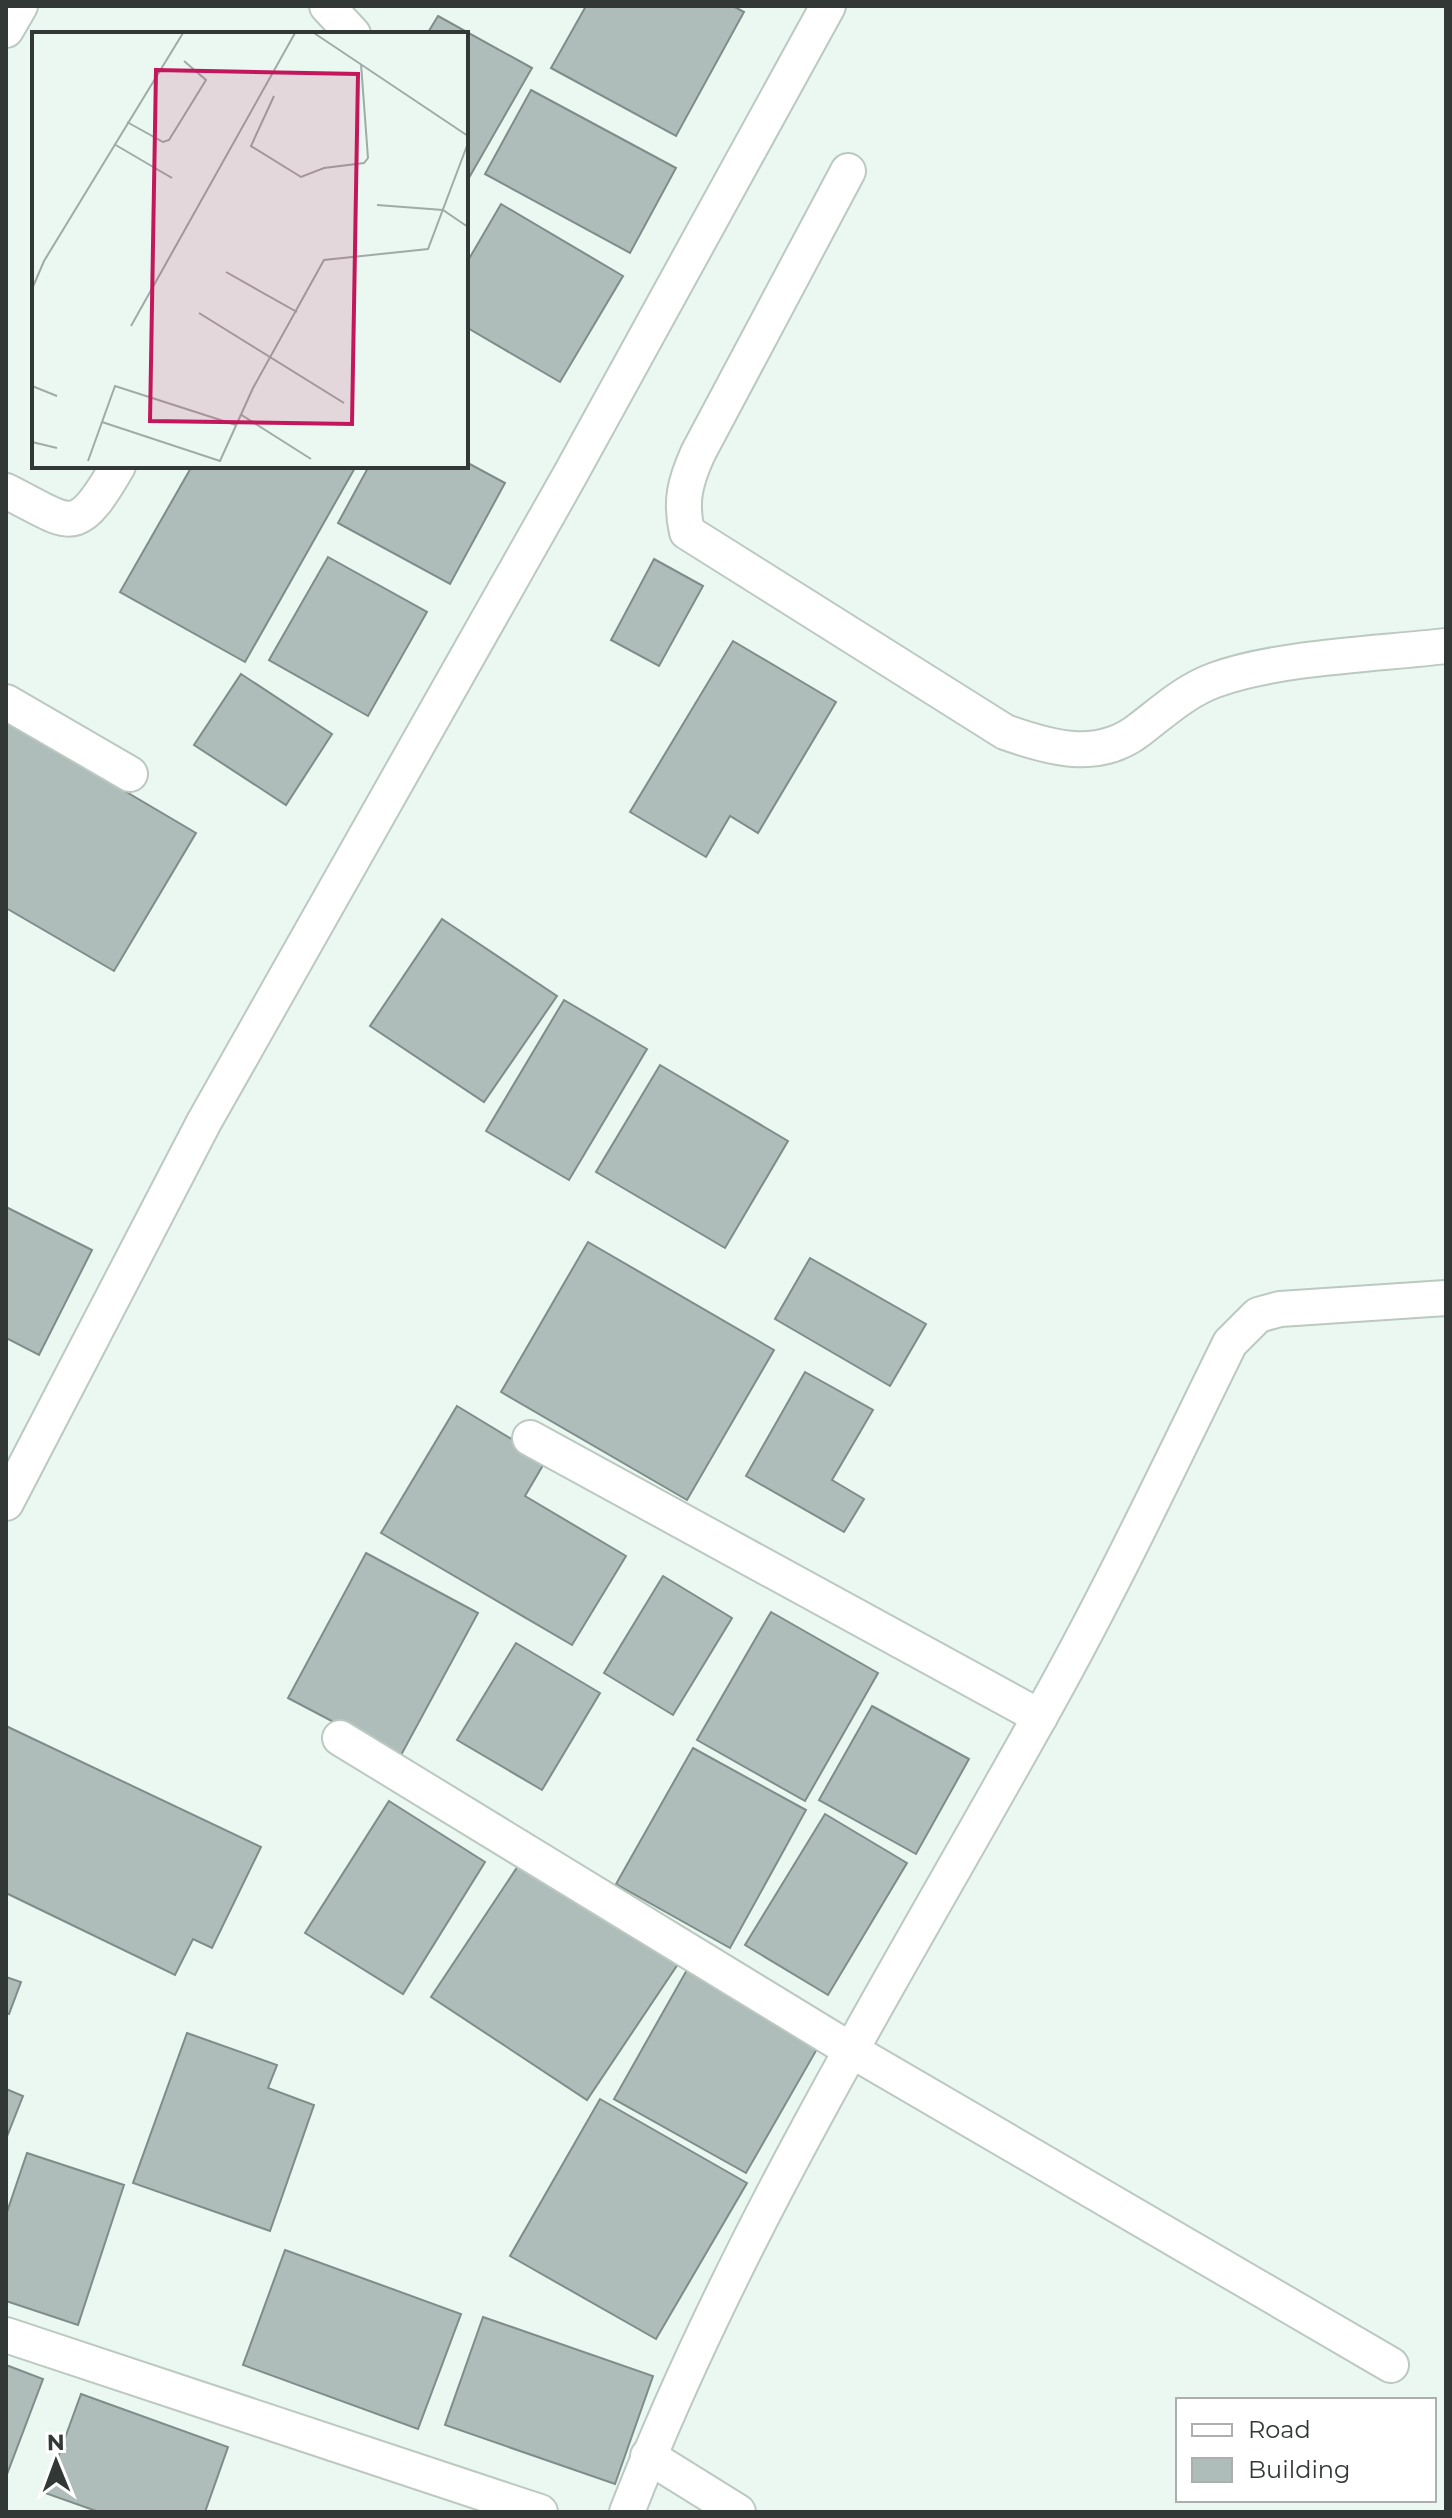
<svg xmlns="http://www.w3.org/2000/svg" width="1452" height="2518" font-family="Montserrat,sans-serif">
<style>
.building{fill:#aebdba;stroke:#7e8d8a;stroke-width:2}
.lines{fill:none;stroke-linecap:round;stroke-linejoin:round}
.minor-casing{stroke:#bbc9c1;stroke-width:38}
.minor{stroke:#fff;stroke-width:34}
.inset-road{fill:none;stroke:#a0aba6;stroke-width:2}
.view{fill:#c2185b;fill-opacity:0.15;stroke:#c2185b;stroke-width:4}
.inset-edge{fill:none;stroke:#323835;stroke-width:4}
</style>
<rect width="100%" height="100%" fill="#eaf8f1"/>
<g class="building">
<path d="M586,6h147l11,6 -68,124 -125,-68z"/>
<path d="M438,16l94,52 -66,115v-149h-39z"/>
<path d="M531,90l145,78 -46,85 -145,-79z"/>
<path d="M501,204l122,72 -63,106 -94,-55v-63z"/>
<path d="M466,462l39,21 -55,101 -112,-61 31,-57h97z"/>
<path d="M192,466h164l-111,196 -125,-70z"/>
<path d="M328,557l99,55 -59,104 -99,-56z"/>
<path d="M654,559l49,27 -44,80 -48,-26z"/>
<path d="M733,641l103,61 -78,131 -28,-17 -24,41 -76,-45z"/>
<path d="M241,674l91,60 -46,71 -92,-60z"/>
<path d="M6,721l190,112 -82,138 -108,-63z"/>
<path d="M442,919l115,77 -73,106 -114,-76z"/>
<path d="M564,1000l83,49 -78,131 -83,-49z"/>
<path d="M660,1065l128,76 -63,107 -129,-76z"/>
<path d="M6,1207l86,43 -53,105 -33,-17z"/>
<path d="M588,1242l186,108 -87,150 -186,-108z"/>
<path d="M810,1258l116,66 -36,62 -115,-67z"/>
<path d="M805,1372l68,38 -41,70 32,19 -20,33 -98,-56z"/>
<path d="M457,1406l89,54 -21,36 101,60 -54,89 -191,-112z"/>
<path d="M366,1553l112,60 -78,144 -112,-59z"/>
<path d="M663,1576l69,42 -59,97 -69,-42z"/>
<path d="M771,1612l107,61 -73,128 -108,-61z"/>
<path d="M516,1643l84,50 -58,97 -85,-50z"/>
<path d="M872,1706l97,53 -53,95 -97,-54z"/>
<path d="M6,1726l255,121 -49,101 -19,-9 -18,36 -169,-82z"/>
<path d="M693,1748l113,62 -76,138 -114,-64z"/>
<path d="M389,1801l96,61 -82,132 -98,-61z"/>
<path d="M825,1814l82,49 -79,132 -83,-50z"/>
<path d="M522,1860l156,104 -91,136 -156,-103z"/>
<path d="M688,1968l133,74 -75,131 -132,-74z"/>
<path d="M6,1977l15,5 -12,32 -3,-1z"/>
<path d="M187,2033l90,32 -9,23 46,17 -44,126 -137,-48z"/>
<path d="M6,2089l17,7 -17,43z"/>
<path d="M600,2099l147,84 -91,156 -146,-83z"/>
<path d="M27,2153l97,32 -46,140 -72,-24v-86z"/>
<path d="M285,2250l176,64 -43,115 -175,-64z"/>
<path d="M483,2317l170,59 -38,108 -170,-59z"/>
<path d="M6,2365l37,14 -37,98z"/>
<path d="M81,2394l147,53 -23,65h-106l-54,-19z"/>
</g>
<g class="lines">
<defs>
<g id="minor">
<path d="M327,6l26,28"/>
<path d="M6,30l14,-24"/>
<path d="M848,171l-150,282c-13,29 -18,48 -11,79l318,200c45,16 93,30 134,-2 25,-19 46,-39 76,-50 63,-23 163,-26 231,-34"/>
<path d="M6,491c66,33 69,49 112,-25"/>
<path d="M6,702l124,72"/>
<path d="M530,1438l510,279"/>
<path d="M6,1503l198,-381 366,-647 258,-469"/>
<path d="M340,1738l509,311 542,316"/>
<path d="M6,2335l534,177"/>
<path d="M648,2456l90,56"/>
<path d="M627,2512c108,-278 266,-532 411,-792 69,-122 130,-251 192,-377l28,-28 22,-6 166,-11"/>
</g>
</defs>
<use href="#minor" class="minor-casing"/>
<use href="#minor" class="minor"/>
</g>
<g transform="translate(32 32)">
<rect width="436" height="436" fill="#eaf8f1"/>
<path class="inset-road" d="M282,1l154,103M242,64l-23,50 50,31 23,-9 40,-5 4,-5 -7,-94M95,90l36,20 6,-2 37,-60 -22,-19M82,112l58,34M345,173l66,5 25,17M194,240l71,40M0,257l12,-28 139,-228M167,281l145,90M99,294l164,-293M0,354l25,10M208,382l71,45M70,390l118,39 33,-73 71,-128 104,-11 40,-106M0,410l25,6M56,429l27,-75 121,39"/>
<path class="view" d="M124,38l202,4 -6,350 -202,-3z"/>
<rect width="436" height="436" class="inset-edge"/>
</g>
<rect width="1452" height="2518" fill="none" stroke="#323835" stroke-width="16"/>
<rect x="1176" y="2398" width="260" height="104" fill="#ffffff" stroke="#adafae" stroke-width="2"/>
<rect x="1192" y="2424" width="40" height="12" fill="#ffffff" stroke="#adafae" stroke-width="2"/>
<text x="1248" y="2438" font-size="24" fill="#323835">Road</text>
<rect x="1192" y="2458" width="40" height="24" fill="#aebdba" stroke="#adafae" stroke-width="2"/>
<text x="1248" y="2478" font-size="24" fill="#323835">Building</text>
<g transform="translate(56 2462) rotate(359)" stroke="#ffffff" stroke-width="6" paint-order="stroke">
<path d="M0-6L14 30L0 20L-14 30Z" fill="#323835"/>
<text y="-12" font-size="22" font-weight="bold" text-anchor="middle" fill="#323835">N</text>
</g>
</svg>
